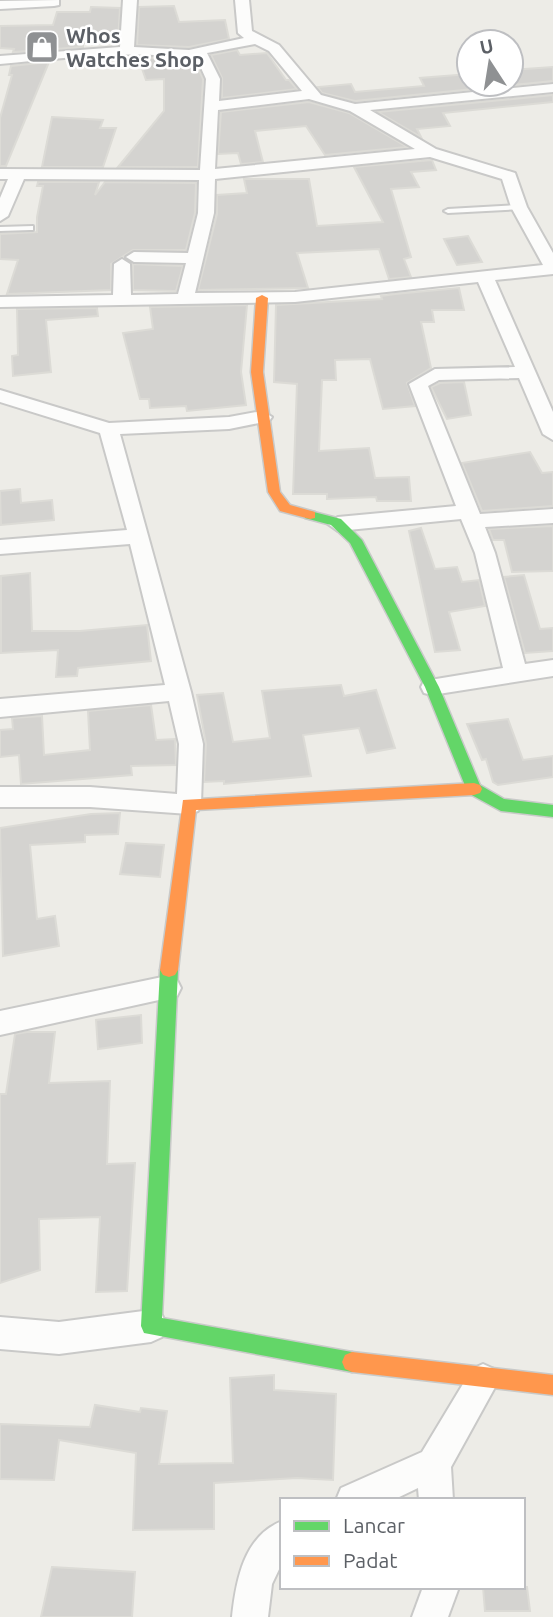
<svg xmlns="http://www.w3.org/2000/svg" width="553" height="1617" font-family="Ubuntu,sans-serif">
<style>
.building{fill:#d4d3d0;stroke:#dcdbd6;stroke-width:2}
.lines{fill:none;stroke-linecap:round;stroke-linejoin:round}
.lane-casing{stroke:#c9c9c8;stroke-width:4}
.street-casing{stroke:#c9c9c8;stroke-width:4}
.fast-casing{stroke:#c9cac9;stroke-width:3}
.slow-casing{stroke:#c9cac9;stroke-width:3}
.lane{fill:#fcfcfb;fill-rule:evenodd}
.street{fill:#fcfcfb;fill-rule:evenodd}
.fast{fill:#63d668;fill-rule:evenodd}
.slow{fill:#ff974d;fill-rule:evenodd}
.labels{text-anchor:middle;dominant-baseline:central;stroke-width:5;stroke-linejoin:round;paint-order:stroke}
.far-poi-label{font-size:21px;font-weight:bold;fill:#5c6066;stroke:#fff;text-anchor:start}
</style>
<rect width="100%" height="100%" fill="#edece7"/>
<g class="building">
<path d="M174,6l5,16 46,-2 4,19 -40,8 -52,-2 2,-38z"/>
<path d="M91,7l29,1 -2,33 -35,2v4l-70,5 1,-3 -14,-1v-22l53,-1 4,-13h33z"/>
<path d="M237,50l3,5 27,-2 19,27h3l8,9 -75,9v-20l-11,-23z"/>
<path d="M138,57l57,4 8,18 -5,88h-80l46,-56v-32l-18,1z"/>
<path d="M49,62l-43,104h-6v-48l12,-43h-3l2,-9z"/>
<path d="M553,67v14l-198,20 -33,-8 -4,-6 33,-3 4,8 69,-6 -4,-8 49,-4v10h42v-14z"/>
<path d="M553,95v7l-110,11 7,13 -33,3 4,8 -43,-25z"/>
<path d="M309,102l40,11 58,34 -82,8 -19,-29 -51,5 8,31 -22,2 -3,-11 -20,1 3,-42z"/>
<path d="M52,117l51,3 -3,8h16l-13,39h-61z"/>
<path d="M432,160l4,10 -25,2 8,15 -28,2 20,68 -7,2 7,18 -22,2 -10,-30 -82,4 11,35 -110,2 19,-76v-19l30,-2 -3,-14h65l8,47 66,-4 -29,-55z"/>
<path d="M38,182h61l-4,13 10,-13 91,1 -1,30 -9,37h-53l-22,14v26l-104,4 11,-34 -18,-1v-25l37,-2v-15l6,-31h-6z"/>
<path d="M468,236l14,26 -25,3 -13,-26z"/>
<path d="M133,264l50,2 -7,25 -43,-1z"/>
<path d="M459,288l5,22h-32l2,12h-13l10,46 -24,15 8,23 -32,3 -13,-50 -35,1 1,20h-14l-3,71 50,-3 6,30 34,-1 2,24h-34l-1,-4 -49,2v-5h-34l4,-110 -23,-2 2,-77 106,-6 -1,-3 14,-2z"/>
<path d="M247,305l-6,67 5,33 -59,6 -1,-5 -36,2 -1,-9h-9l-17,-66 30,-4 -3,-22z"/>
<path d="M97,308l1,8 -52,4 5,52 -38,4 -1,-20 6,-1 -1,-46z"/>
<path d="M464,382l7,33 -24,4 -16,-32 9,-4z"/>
<path d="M530,452l12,21 11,-1v34l-71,5 -20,-48z"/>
<path d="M20,489l1,14 31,-3 2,20 -53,5 -1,-34z"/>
<path d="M553,526v45l-41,1 -8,-32h-11l-4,-11z"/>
<path d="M421,528l14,41 22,-2 5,15 17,-2 6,26 -36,6 11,38 -25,2 -26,-121z"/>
<path d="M30,573l2,58h48l67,-6 4,36 -73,7 -1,8 -21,1 2,-27 -57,3v-77z"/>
<path d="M524,575l16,54 13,-1v23l-28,2 -21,-76z"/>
<path d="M341,685l3,11 32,-6 19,58 -28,5 -8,-25 -56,7 8,41 -87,8v-3l-20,1 2,-38 -9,-49 26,-2 10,49 37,-4 -8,-47z"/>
<path d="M151,705l5,35 19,-1 1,26 -45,1 1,9 -111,9 -2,-29 -19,2v-27l13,-1 -1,-11 30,-2 2,39 46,-5 -2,-39z"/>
<path d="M508,719l15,41 30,-4v21l-55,8 -5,-3 -7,-23 -4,1 -15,-36z"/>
<path d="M120,813l-2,21 -33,1v7l-55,3 7,74 18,-3 4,30 -56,10 -3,-128 91,-14z"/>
<path d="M126,843l38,2 -4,32 -40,-3z"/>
<path d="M141,1015l1,28 -44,6 -2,-29z"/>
<path d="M27,1032h28l-6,51 61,-2 -3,83 28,-1 -8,128 -31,1 4,-75 -61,2 1,51 -40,13v-189h6l9,-60z"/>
<path d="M274,1375v15l62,4 -3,86 -36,-2 -83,5v46l-81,1 3,-77 -77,-13 -5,40 -54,-1v-55l90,3 5,-22 45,7 1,-4 26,3 -8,53 74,-1 -3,-85z"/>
<path d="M52,1567l83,5 -3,45h-91z"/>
<path d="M483,1587h44l3,24h-45z"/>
</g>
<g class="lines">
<defs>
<g id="lane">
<path d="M519,205h3v4l-74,4 -4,-2 4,-2z"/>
<path d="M33,226v4h-3l-30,1v-4z"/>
</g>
<g id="street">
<path d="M59,0v5l-5,1 -54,3v-8z"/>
<path d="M123,0h14l-3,47 55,3 55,-12 -6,-5 -3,-33h14l3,31 27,14 42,50 34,9 198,-20v8l-183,18 66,39 79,24 12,34 26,46v21l-58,6 58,132v28l-10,-6 -24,-56 -80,2 -11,6 52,128 73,-5v14l-68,4 10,26 30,111 28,-4v16l-121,19 -8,-2 -3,-6 3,-6 79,-13 -28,-115 -14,-34 -123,12 -10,-7 10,-7 118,-11 -47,-122 26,-15 80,-2 -37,-85 -183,20 -295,5v-10l113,-2 1,-31 8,-5 8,5 1,31 47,-1 8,-31 -52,-1 -8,-5 8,-5 54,1 10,-40 1,-33 -175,-1 -16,37 -8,5v-23l8,-19h-8v-10l200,1 6,-91 -9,-20c-66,-10 -132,-1 -197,5v-8l120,-9zM255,44l14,7 33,40 -83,10 1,-22 -13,-26zM309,99l41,12 65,38 -200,20 3,-59zM430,157l72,22 9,28 32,58 -248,27 -100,1 19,-80 1,-34z"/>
<path d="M0,390l109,33 120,-6 33,-6 10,6 -3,4 -40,8 -109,5 71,258 12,52 -2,60 -3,7 -9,3 -99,-7h-90v-20h90l87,7 2,-50 -10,-43 -169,16v-18l165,-14 -35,-141 -130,10v-14l127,-10 -27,-97 -100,-31z"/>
<path d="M167,976l10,4 4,8 -4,8 -177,39v-24z"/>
<path d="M151,1310l11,5 5,11 -5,11 -11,5 -92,12 -59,-5v-32l59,5z"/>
<path d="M483,1364l11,5 5,11 -48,87 2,33h-34l-1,-12 -25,12h-57l5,-12 81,-36 50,-83z"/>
<path d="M282,1521v42l-10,21 -4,33h-36c4,-37 12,-81 50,-96z"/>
<path d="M423,1587h36l-11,30h-36z"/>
</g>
<g id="fast">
<path d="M310,511l31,8 21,21 77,147 41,98 24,14 49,6v12l-52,-6 -33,-18 -43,-106 -75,-144 -19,-18 -26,-7v-6z"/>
<path d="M169,963l6,2 3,5 -16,348 190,34 7,3 3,7 -3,7 -7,3 -208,-39 -3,-7 19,-356 3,-5z"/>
</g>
<g id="slow">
<path d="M262,295l6,3 -5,74 17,120 10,13 25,7v6l-5,1 -30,-8 -12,-19 -17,-120 5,-74z"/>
<path d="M474,783l6,2 2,4 -2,4 -6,2 -278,15 -18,160 -3,5 -6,2 -6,-2 -3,-5 23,-170z"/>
<path d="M352,1352l201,23v20l-201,-23 -7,-3 -3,-7 3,-7z"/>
</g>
</defs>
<use href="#lane" class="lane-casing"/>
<use href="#street" class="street-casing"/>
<use href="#fast" class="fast-casing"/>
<use href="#slow" class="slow-casing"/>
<use href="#lane" class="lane"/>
<use href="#street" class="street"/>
<use href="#fast" class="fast"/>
<use href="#slow" class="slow"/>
</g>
<defs>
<symbol id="shop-square" viewBox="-11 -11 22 22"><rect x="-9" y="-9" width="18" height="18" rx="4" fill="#8f9193" stroke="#fff"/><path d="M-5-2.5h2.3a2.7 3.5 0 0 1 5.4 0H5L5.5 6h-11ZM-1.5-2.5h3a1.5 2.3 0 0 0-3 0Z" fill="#fff"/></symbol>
</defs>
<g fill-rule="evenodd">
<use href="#shop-square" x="23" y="28" width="38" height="38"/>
</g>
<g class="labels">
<g class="far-poi-label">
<text x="66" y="35">Whos<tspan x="66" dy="24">Watches Shop</tspan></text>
</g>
</g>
<rect x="280" y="1498" width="245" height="91" fill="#ffffff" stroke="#bebfc2" stroke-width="2"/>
<rect x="294" y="1521" width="35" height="10" fill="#63d668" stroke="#bebfc2" stroke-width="2"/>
<text x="343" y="1533" font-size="21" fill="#5c6066">Lancar</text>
<rect x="294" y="1556" width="35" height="10" fill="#ff974d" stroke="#bebfc2" stroke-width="2"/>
<text x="343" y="1568" font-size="21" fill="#5c6066">Padat</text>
<g transform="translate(490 63) rotate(348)"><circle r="33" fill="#ffffff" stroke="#bebfc2" stroke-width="2"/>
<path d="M0-5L12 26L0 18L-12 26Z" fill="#8f9193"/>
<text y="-10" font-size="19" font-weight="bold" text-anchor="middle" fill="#5c6066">U</text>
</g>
</svg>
